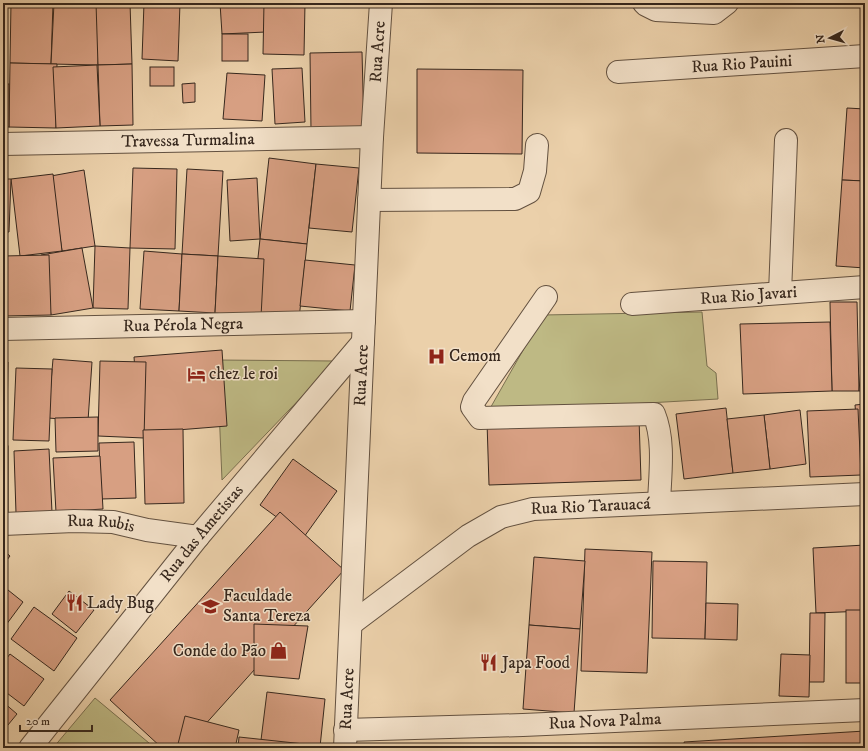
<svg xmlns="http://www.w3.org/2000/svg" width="868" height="751" font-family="'IM FELL DW Pica',serif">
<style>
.green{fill:#beb984;stroke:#7a7050}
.building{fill:#d79f82;stroke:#36271d}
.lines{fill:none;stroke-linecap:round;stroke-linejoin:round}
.minor-casing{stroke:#635140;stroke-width:24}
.minor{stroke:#f2e0c8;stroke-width:22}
.labels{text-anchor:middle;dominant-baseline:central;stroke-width:3;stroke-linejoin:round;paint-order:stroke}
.street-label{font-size:17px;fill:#36271d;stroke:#f2e0c8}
.poi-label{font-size:17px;fill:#36271d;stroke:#f2e0c8;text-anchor:start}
</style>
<rect width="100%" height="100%" fill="#ebd0aa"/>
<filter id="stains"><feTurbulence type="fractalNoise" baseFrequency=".005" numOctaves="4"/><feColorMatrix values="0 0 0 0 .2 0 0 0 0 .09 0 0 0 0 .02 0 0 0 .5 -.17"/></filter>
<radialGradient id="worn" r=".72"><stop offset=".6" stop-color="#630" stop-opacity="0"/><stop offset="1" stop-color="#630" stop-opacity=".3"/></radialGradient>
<g class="green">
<path d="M702,312l5,54 9,7 2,26 -230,13 55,-97z"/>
<path d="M217,360l119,1 -114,119z"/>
<path d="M95,698l60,50h-102z"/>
</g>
<g class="building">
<path d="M11,3h42l-2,61 -41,-1z"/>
<path d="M54,3h46l-2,62 -47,-1z"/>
<path d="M96,3h34l2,61 -34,1z"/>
<path d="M144,3h36l-2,58 -36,-2z"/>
<path d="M220,3h45l1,29 -44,2z"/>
<path d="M264,3h41l-1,52 -41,-1z"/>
<path d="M3,5h2l1,42h-3z"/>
<rect x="222" y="34" width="26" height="27"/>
<path d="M362,52l2,77 -53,1 -1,-77z"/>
<path d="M10,63l47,1 -1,64 -47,-1z"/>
<path d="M132,64l1,61 -33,1 -2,-61z"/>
<path d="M97,65l3,61 -44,2 -3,-61z"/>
<rect x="150" y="67" width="24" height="19"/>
<path d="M302,68l3,54 -30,2 -3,-55z"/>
<path d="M417,69l106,1 -1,84 -105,-1z"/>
<path d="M227,73l38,2 -3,46 -39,-2z"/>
<path d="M195,83v19l-12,1 -1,-19z"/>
<rect x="3" y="84" width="6" height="43"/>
<path d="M847,108l18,1v72l-23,-1z"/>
<path d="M269,158l47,6 -9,80 -47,-5z"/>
<path d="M316,164l43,4 -7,64 -43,-4z"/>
<path d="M133,168l44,1 -2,80 -45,-1z"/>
<path d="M187,169l36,2 -5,85 -36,-2z"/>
<path d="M84,170l11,76 -33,5 -11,-75z"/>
<path d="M53,174l9,77 -42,5 -9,-77z"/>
<path d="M257,178l3,61 -30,2 -3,-61z"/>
<path d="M3,179h8l-2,53h-6z"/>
<path d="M842,180l23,1v87l-29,-2z"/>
<path d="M260,239l47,5 -8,75 -47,-5z"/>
<path d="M95,246l35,2 -2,61 -35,-1z"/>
<path d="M82,248l11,60 -42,7 -10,-60z"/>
<path d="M144,251l38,3 -3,57 -39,-2z"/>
<path d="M182,254l36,2 -3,57 -36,-2z"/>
<path d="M49,255l2,60 -48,1v-60z"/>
<path d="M218,256l46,3 -3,58 -46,-4z"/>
<path d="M305,260l50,5 -5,46 -50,-5z"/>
<path d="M830,302h27l2,89h-27z"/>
<path d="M865,321v70h-6z"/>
<path d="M830,322l2,69 -89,3 -3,-70z"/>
<path d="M222,350l5,76 -87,7 -6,-76z"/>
<path d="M53,359l39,3 -4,59 -40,-3z"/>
<path d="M100,361l46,1 -2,76 -46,-2z"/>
<path d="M3,362h5l-1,57h-4z"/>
<path d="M16,368l36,1 -3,72 -36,-1z"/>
<path d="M865,404v70l-4,1 -6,-70z"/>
<path d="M726,408l7,65 -49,6 -8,-65z"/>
<path d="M858,409l3,66 -51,2 -3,-66z"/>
<path d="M800,410l6,54 -36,5 -6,-54z"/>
<path d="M764,415l6,54 -37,4 -6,-54z"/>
<path d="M98,417v34l-42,1 -1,-34z"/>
<path d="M639,418l2,62 -152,5 -2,-63z"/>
<path d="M183,429l1,74 -39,1 -2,-74z"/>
<path d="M134,442l2,56 -35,1 -2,-56z"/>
<rect x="3" y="446" width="5" height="67"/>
<path d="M49,449l3,63 -36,1 -2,-62z"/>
<path d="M100,456l3,53 -47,3 -3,-54z"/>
<path d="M293,459l44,32 -33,46 -44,-32z"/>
<path d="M280,512l64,58 -160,178h-22l-52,-48z"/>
<path d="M865,545v66l-49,2 -3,-65z"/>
<path d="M585,549l67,3 -5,121 -66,-2z"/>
<path d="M3,550l7,6 -7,9z"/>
<path d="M534,557l51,4 -5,68 -51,-4z"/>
<path d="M653,561l54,1 -2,77 -53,-1z"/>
<path d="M3,586l20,16 -20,27z"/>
<path d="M69,591l25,19 -18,23 -24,-19z"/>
<path d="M706,603l32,1 -1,36 -32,-1z"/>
<path d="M34,607l43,31 -23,33 -43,-32z"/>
<rect x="846" y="610" width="19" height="73"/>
<path d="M810,613h15l-1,69h-15z"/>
<path d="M254,624l54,2 -9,53 -45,-4z"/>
<path d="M529,625l51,4 -6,84 -51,-4z"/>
<path d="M10,654l34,25 -20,27 -21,-16v-27z"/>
<path d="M781,654l29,1 -1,42 -30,-1z"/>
<path d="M267,692l58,7 -5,48 -59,-7z"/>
<path d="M3,702l14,12 -14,17z"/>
<path d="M185,716l54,14 -4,18h-58z"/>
<path d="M865,731v17h-180l-1,-6z"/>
<path d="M239,737l93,10v1h-94z"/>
</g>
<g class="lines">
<defs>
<g id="minor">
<path d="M644,3l2,2 10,5 58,3 13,-10"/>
<path id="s1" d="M618,72l247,-16"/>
<path id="s2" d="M3,144l369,-7"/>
<path d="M369,200l146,-1 14,-7 6,-21 2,-26"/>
<path d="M780,293l6,-153"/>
<path d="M546,297l-72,104 -2,6 8,11 174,-4c11,27 6,60 5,89"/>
<path id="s3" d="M632,304l233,-17"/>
<path id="s4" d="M3,329l361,-8"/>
<path id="s5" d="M3,524l71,-3 39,1 34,8 51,7"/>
<path id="s6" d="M351,624l117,-88 33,-19 32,-8 332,-15"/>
<path id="s7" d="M345,730l178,-5 342,-15"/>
<path id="s8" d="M30,748l168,-211 165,-195"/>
<path id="s9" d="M345,748l27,-611 9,-134"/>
</g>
</defs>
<use href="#minor" class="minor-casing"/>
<use href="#minor" class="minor"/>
</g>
<defs>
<symbol id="hospital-bare" viewBox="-9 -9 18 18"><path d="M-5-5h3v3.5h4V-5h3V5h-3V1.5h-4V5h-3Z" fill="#8f2418" stroke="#f2e0c8" stroke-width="2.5" paint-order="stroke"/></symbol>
<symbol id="hotel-bare" viewBox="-9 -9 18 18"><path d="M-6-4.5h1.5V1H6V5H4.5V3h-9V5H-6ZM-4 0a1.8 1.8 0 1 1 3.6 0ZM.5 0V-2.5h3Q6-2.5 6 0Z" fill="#8f2418" stroke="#f2e0c8" stroke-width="2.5" paint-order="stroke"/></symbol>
<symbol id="restaurant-bare" viewBox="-9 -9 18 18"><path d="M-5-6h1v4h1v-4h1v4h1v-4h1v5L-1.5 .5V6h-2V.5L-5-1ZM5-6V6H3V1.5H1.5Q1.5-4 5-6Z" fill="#8f2418" stroke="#f2e0c8" stroke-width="2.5" paint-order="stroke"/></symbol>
<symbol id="university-bare" viewBox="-9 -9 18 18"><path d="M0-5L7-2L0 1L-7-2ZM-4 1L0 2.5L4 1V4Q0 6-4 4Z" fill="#8f2418" stroke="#f2e0c8" stroke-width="2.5" paint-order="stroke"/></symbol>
<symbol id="shop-bare" viewBox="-9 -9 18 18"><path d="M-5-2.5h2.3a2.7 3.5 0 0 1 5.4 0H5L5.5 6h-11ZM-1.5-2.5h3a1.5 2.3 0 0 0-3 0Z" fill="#8f2418" stroke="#f2e0c8" stroke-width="2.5" paint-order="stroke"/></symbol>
</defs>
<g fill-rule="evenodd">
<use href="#hospital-bare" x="424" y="344" width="25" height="25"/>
<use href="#hotel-bare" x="184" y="362" width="25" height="25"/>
<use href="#restaurant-bare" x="62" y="590" width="25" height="25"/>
<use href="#university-bare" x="198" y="594" width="25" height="25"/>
<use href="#shop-bare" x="266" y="638" width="25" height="25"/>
<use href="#restaurant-bare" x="476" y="650" width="25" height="25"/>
</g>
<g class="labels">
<g class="street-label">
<text stroke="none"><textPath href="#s9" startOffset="697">Rua Acre</textPath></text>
<text stroke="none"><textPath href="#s1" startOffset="124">Rua Rio Pauini</textPath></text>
<text stroke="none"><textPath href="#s2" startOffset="185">Travessa Turmalina</textPath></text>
<text stroke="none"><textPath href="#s3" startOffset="117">Rua Rio Javari</textPath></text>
<text stroke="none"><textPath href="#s4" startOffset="180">Rua Pérola Negra</textPath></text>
<text stroke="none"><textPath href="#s9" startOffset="373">Rua Acre</textPath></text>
<text stroke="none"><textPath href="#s6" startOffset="275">Rua Rio Tarauacá</textPath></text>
<text stroke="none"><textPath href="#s5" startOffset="98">Rua Rubis</textPath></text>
<text stroke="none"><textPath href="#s8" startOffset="275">Rua das Ametistas</textPath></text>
<text stroke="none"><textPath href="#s9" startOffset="49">Rua Acre</textPath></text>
<text stroke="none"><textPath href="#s7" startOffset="260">Rua Nova Palma</textPath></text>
</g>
<g class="poi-label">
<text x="449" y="356">Cemom</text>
<text x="209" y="374">chez le roi</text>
<text x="223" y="596">Faculdade<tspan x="223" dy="20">Santa Tereza</tspan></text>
<text x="87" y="603">Lady Bug</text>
<text x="266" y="651" text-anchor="end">Conde do Pão</text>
<text x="502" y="663">Japa Food</text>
</g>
</g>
<rect width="868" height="751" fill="none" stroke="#ebd0aa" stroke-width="16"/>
<rect x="4" y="4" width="860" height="743" fill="none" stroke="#36271d" stroke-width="2"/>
<rect x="8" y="8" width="852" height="735" fill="none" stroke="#36271d"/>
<g transform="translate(830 38) rotate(264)" stroke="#f2e0c8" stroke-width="3" paint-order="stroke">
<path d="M0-3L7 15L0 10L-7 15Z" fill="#36271d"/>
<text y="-6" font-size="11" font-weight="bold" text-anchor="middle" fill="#36271d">N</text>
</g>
<path d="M20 725v6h72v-6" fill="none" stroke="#36271d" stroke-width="2"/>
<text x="26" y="725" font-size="12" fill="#36271d" stroke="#f2e0c8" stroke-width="3" paint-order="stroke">20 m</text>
<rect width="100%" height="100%" filter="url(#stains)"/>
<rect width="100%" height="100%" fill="url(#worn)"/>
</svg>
